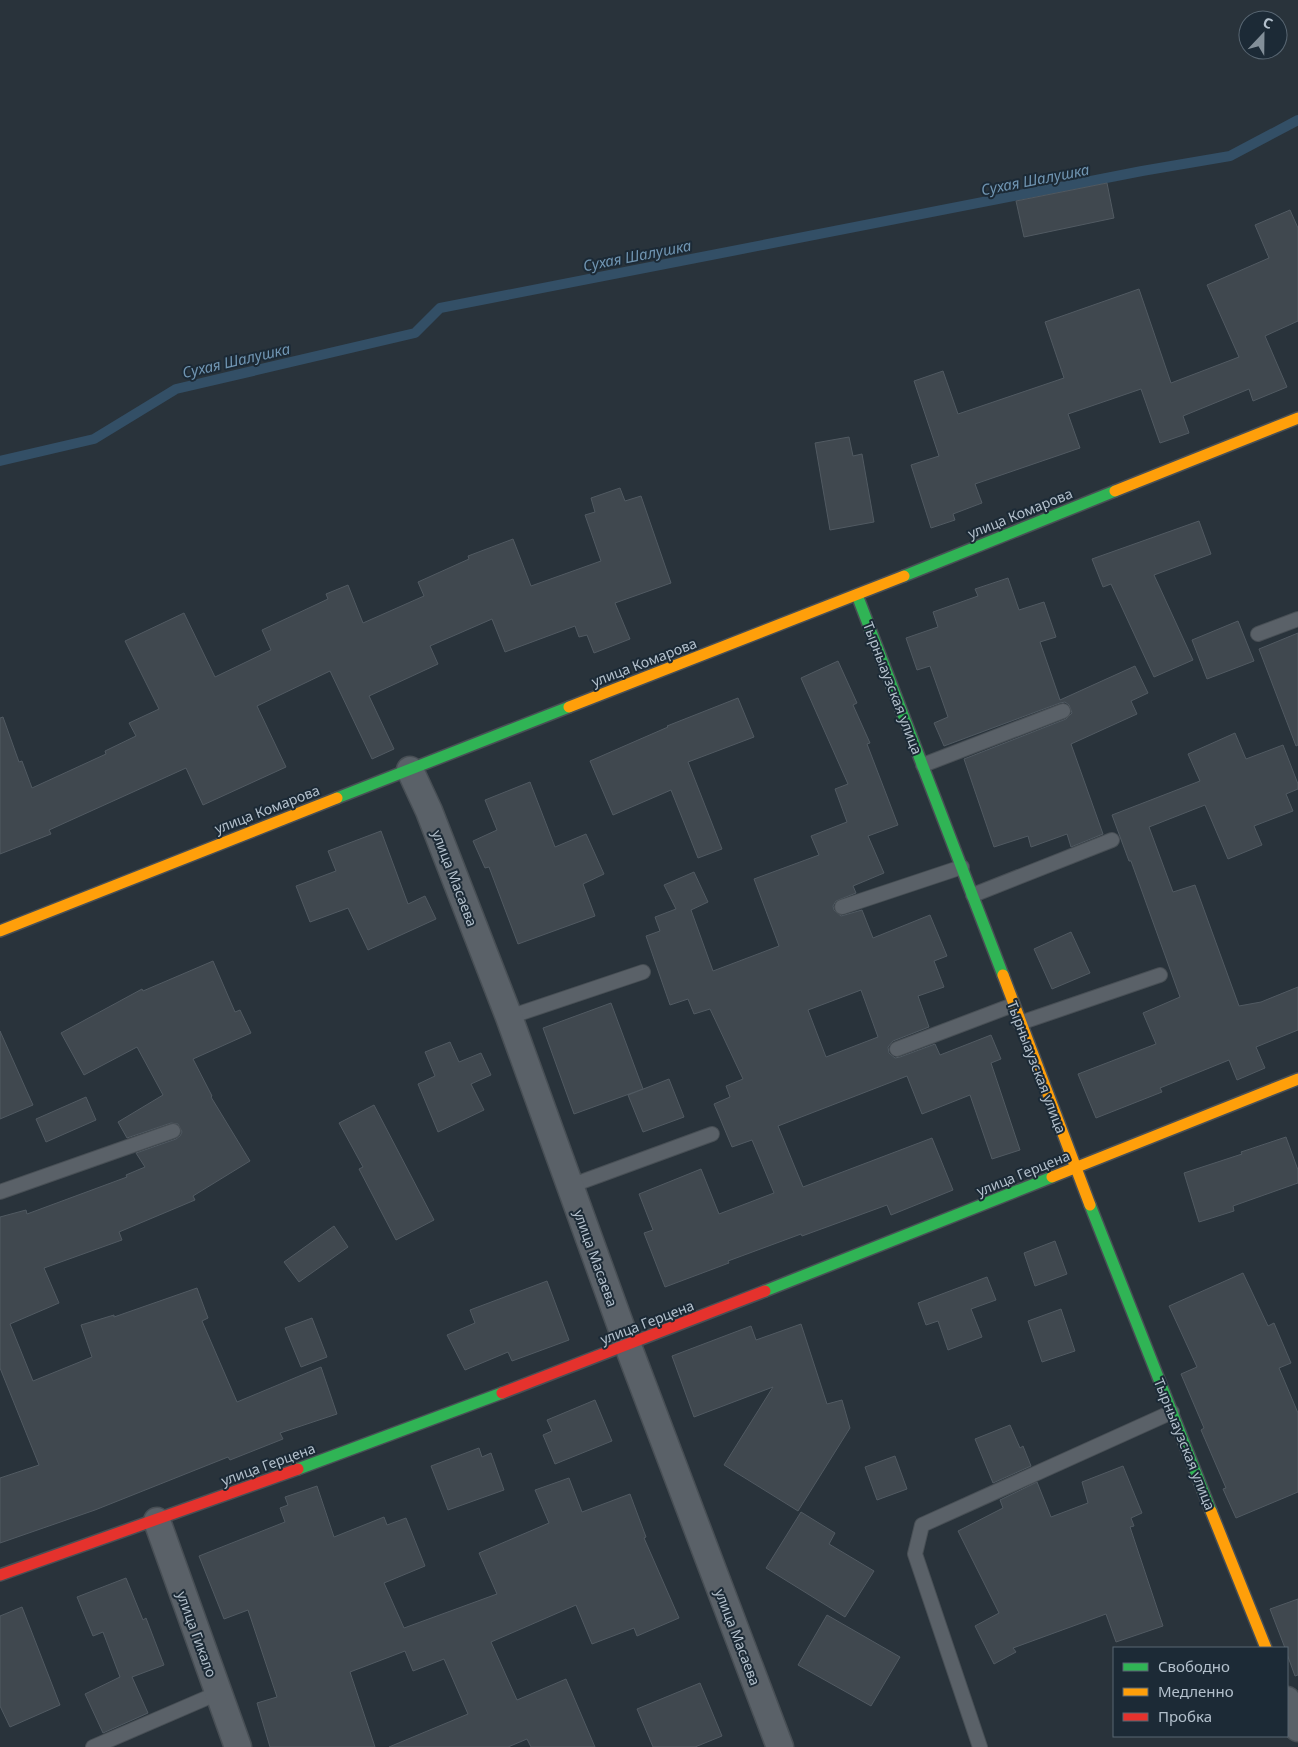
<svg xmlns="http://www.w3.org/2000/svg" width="1298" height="1747" font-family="'Noto Sans',sans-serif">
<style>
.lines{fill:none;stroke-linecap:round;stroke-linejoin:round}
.stream{stroke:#334f66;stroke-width:10}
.building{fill:#40484f;stroke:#515a62;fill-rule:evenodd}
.lane-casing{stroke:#484f55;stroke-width:16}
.street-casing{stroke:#484f55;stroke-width:29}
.fast-casing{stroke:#484f55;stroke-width:14}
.slow-casing{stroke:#484f55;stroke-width:14}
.jam-casing{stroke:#484f55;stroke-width:14}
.lane{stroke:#5a6168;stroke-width:14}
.street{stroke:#5a6168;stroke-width:26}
.fast{stroke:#30b455;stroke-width:11}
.slow{stroke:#ff9f0a;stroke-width:11}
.jam{stroke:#e5322d;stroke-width:11}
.labels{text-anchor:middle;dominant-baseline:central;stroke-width:4;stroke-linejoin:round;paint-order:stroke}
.street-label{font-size:14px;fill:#b3c0cc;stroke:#1c2a36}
.water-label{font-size:15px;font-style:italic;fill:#7095b2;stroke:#1c2a36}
</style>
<rect width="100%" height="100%" fill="#29333b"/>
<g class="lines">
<path class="stream" d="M0,461l94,-22 82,-50 239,-56 25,-25 702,-137 88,-15 68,-36"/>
</g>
<g class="building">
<path d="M1107,183l7,35 -90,19 -8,-36z"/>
<path d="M1290,210l8,18v93l-33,15 22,51 -34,14 -4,-12 -66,27 6,17 -29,10 -19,-54 -73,25 12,34 -105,36 7,19 -29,11 2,6 -24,8 -20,-63 28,-9 -25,-75 29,-10 15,43 106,-36 -19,-56 94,-33 32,94 68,-26 -32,-72 62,-27 -14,-33z"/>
<path d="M849,437l4,19 9,-2 12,68 -44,8 -15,-87z"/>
<path d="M620,488l5,13 16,-5 30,87 -56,20 15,36 -36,14 -7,-18 -8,2 -4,-11 -70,26 -13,-33 -62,27 8,18 -69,32 25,53 -22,10 -42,-88 -73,35 29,61 -83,38 -17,-37 -137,62 2,4 -51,20v-136l3,-1 16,45 3,-1 10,27 74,-34 -1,-3 31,-15 -7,-13 30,-14 -34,-68 59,-28 31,64 56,-27 -9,-20 66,-31 -2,-5 22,-9 15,38 61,-27 -6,-14 51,-23 -1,-3 45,-17 18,47 70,-25 -16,-46 10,-3 -4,-14z"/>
<path d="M1199,521l12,33 -57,21 39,85 -39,17 -43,-93 -8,3 -11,-28z"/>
<path d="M1008,578l11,32 25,-8 12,35 -16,5 20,58 75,-34 13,27 -17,8 6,13 -66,30 32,90 -32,13 -4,-13 -36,13 -3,-11 -34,11 -30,-88 102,-40 6,-6 -3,-8 -4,-3 -5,1 -116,43 -10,-23 14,-6 -18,-51 -13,4 -11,-32 32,-11 -5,-15 45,-16 -3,-7z"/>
<path d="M1238,621l16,40 -47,18 -15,-39z"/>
<path d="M1298,633v112l-2,1 -37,-97z"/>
<path d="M838,661l19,42 -4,2 17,38 -3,1 31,81 -30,11 16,37 -31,13 3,7 -20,8 -3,5 1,4 7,6 21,-6 11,28 57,-23 17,41 -13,5 10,26 -26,9 11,31 -36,14 -5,6 1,6 6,5 5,-1 35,-13 5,11 51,-20 10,24 -10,4 29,87 -28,9 -22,-64 -48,19 -15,-38 -129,50 25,61 129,-49 21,52 -62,25 -4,-10 -85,31 -1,-2 -73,27 1,2 -64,24 -21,-54 9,-3 -14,-36 62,-25 18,45 55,-21 -22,-53 -20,7 -18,-43 16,-7 -4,-11 17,-7 -33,-70 -16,5 -6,-15 -18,6 -24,-69 14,-5 -5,-14 21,-8 -12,-24 30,-13 14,30 -17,8 22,61 66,-25 -25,-67 65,-24 -8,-19 36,-14 -12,-33 13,-5 -47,-106zM861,990l17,47 -52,20 -18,-47z"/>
<path d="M738,698l16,39 -66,25 34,87 -24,9 -27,-68 -58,25 -23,-54 78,-34 -1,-1z"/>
<path d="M1235,733l11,26 37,-14 15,39v5l-12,5 7,17 -39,15 8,19 -34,14 -23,-54 -56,22 24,65 22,-7 44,121 22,-4 37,-15v43l-42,17 9,21 -28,12 -8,-20 -69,28 2,4 -66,26 -18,-44 78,-30 -13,-31 37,-16 -49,-136h-2l-17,-46 88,-34 -12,-27z"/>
<path d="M530,782l25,65 31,-13 18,40 -21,10 12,32 -77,28 -29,-77 -4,1 -12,-27 24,-11 -12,-30z"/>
<path d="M381,831l27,73 17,-8 11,23 -68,31 -20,-42 -38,14 -14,-36 40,-15 -8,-20z"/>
<path d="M1071,932l19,41 -38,16 -18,-40z"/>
<path d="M213,961l22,51 5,-2 11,23 -58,26 19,37 -1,1 39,64 -57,35 2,4 -76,32 3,8 -78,28 15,35 -49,21 23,57 59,-24 -11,-32 33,-10v2l83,-29 11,30 -6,3 35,81 84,-35 16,47 -57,19 3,6 -53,21 -2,-3 -133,53 -95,33v-65l39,-13 -39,-97v-151l26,-7 1,4 100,-37 -1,-2 19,-8 -9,-14 40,-14 4,-3 2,-4 -4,-8 -7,-1 -44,15 -9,-16 45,-27 -26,-48 -53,28 -23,-42 81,-44 1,2z"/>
<path d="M611,1003l32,86 -69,25 -31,-86z"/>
<path d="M0,1031l33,74 -33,14z"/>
<path d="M450,1042l9,20 22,-9 10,22 -20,9 13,26 -46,22 -20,-48 17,-8 -10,-24z"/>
<path d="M669,1079l15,38 -41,15 -15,-37z"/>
<path d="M86,1097l10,23 -50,22 -10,-23z"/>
<path d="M374,1105l60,115 -38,20 -37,-71 4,-2 -24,-44z"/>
<path d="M1286,1137l12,33v13l-65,23 1,5 -35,11 -15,-49 58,-19 -1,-2z"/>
<path d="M334,1226l14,21 -49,35 -15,-20z"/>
<path d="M1055,1241l12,33 -32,12 -11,-33z"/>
<path d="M1243,1273l25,53 6,-3 17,40 -12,5 19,45v79l-62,26 -13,-29 3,-1 -25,-58 3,-2 -23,-54 16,-7 -28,-61z"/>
<path d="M987,1277l9,23 -25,9 11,28 -34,13 -10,-29 -12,4 -8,-22z"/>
<path d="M547,1281l22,59 -57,21 -4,-9 -43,18 -18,-35 28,-12 -5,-13z"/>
<path d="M1061,1309l14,42 -33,11 -14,-41z"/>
<path d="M312,1318l15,39 -26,10 -16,-39z"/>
<path d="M801,1324l26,80 15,-4 8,28 -52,83 -74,-46 49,-78 -79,30 -22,-61 79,-30 5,14z"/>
<path d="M595,1400l17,41 -57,23 -12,-29 9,-4 -5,-11z"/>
<path d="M1010,1425l10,23 3,-2 8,20 -38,17 -18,-44z"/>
<path d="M479,1448l3,9 9,-4 13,37 -56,20 -17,-44z"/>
<path d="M895,1456l12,33 -30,11 -12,-33z"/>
<path d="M1123,1466l19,47 -11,5 3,8 -4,1 33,99 -47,16 -10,-28 -93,34 3,4 -22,12 -19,-38 24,-13 -41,-82 45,-23 -3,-8 37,-18 14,35 37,-14 -6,-21z"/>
<path d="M569,1478l13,34 48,-18 16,43 -2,1 35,80 -42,18 -3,-8 -42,16 -16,-39 -85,37 26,58 49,-21 29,68h-64l-4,-8 -19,8h-119l79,-33 -24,-55 -31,12 -8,-20 -55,21 25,75h-105l-13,-44 20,-6 -29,-87 -24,9 -25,-63 86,-34 -5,-14 8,-3 -3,-8 32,-11 17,51 50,-20 3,8 19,-7 19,48 -41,17 20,45 93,-34 -18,-41 70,-30 -14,-33z"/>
<path d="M801,1512l34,21 -6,11 45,27 -29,46 -79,-49z"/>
<path d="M126,1578l17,42 3,-2 18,47 -32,12 16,36 -45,20 -18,-39 35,-17 -17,-45 -10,4 -16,-39z"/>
<path d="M1298,1599v76l-3,1 -8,-22v-6h-2l-15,-39z"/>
<path d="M22,1607l38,98 -50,22 -10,-21v-90z"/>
<path d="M827,1615l73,42 -29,49 -73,-41z"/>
<path d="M700,1683l22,53 -27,11h-42l-16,-38z"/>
</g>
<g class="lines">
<defs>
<g id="lane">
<path d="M1258,634l40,-15"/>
<path d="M923,765l140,-54"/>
<path d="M973,895l139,-55"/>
<path d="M842,907l120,-40"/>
<path d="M509,1017l134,-45"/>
<path d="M1020,1023l140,-48"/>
<path d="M897,1049l116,-44"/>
<path d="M570,1186l142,-52"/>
<path d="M0,1192l173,-61"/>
<path d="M93,1747l125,-54"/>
<path d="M980,1747l-65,-193 7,-29 250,-113"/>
</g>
<g id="street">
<path d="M410,770l19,41 80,206 119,329 152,401"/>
<path d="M157,1521l81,226"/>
<path d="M1287,1700l11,28"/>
</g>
<g id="fast">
<path d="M904,576l211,-85"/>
<path d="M857,595l146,380"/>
<path d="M337,798l232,-91"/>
<path d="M1090,1205l121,306"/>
<path d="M765,1291l287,-114"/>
<path d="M298,1469l204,-76"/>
</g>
<g id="slow">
<path d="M1115,491l183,-73"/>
<path d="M569,707l335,-131"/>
<path d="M0,931l337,-133"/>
<path d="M1003,975l87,230"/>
<path d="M1052,1177l246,-98"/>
<path d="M1211,1511l55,137"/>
</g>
<g id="jam">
<path d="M502,1393l263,-102"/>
<path d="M0,1575l298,-106"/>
</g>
</defs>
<use href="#lane" class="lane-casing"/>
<use href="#street" class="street-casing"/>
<use href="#fast" class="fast-casing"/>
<use href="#slow" class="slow-casing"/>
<use href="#jam" class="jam-casing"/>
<use href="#lane" class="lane"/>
<use href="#street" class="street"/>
<use href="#fast" class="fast"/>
<use href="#slow" class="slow"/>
<use href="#jam" class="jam"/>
</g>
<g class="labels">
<g class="street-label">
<text transform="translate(1020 513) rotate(-22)">улица Комарова</text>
<text transform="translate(644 662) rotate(-21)">улица Комарова</text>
<text transform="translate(893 688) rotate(69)">Тырныаузская улица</text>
<text transform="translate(267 809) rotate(-21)">улица Комарова</text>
<text transform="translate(455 878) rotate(69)">улица Масаева</text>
<text transform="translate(1037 1067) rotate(69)">Тырныаузская улица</text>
<text transform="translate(1023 1173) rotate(-22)">улица Герцена</text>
<text transform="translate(596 1258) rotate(70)">улица Масаева</text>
<text transform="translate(647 1322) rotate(-21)">улица Герцена</text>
<text transform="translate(1185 1444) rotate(68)">Тырныаузская улица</text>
<text transform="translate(268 1464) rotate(-20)">улица Герцена</text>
<text transform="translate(197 1634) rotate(70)">улица Гикало</text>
<text transform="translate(738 1637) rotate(69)">улица Масаева</text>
</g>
<g class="water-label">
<text transform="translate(1035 179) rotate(-11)">Сухая Шалушка</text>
<text transform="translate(637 255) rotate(-11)">Сухая Шалушка</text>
<text transform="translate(236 360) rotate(-13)">Сухая Шалушка</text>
</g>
</g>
<rect x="1113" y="1647" width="175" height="90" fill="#1c2a36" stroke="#586672"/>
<rect x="1123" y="1663" width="25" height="8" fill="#30b455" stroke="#586672"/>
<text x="1158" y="1672" font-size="15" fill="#b3c0cc">Свободно</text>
<rect x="1123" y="1688" width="25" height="8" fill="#ff9f0a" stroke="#586672"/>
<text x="1158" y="1697" font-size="15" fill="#b3c0cc">Медленно</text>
<rect x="1123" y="1713" width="25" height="8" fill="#e5322d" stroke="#586672"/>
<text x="1158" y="1722" font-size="15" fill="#b3c0cc">Пробка</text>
<g transform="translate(1263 35) rotate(22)"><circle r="24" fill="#1c2a36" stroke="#586672"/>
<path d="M0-4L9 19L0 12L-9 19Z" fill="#838f99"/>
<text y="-8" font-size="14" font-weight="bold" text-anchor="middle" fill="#b3c0cc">С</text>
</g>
</svg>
